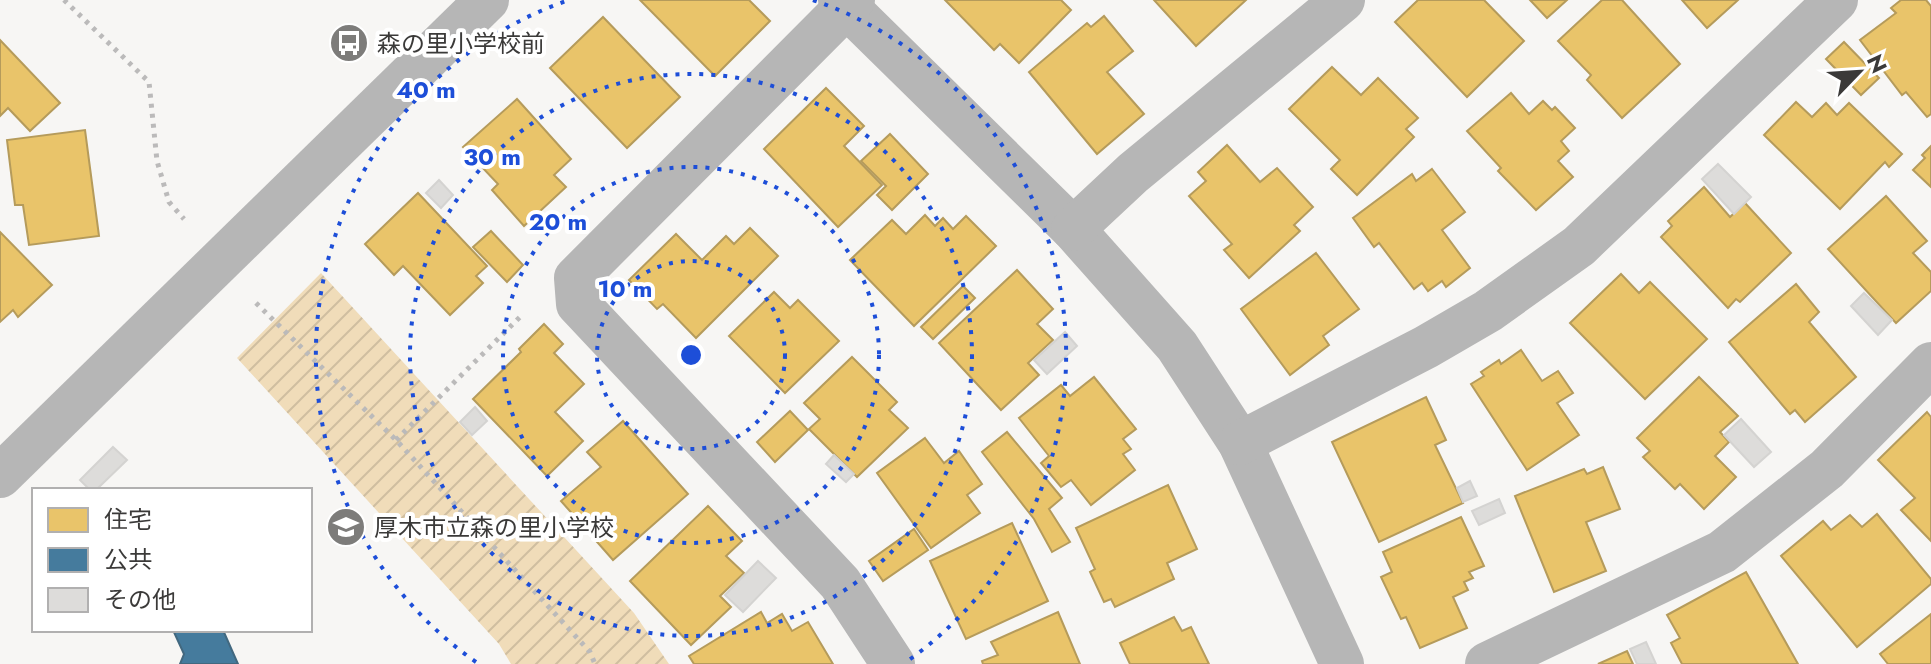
<svg xmlns="http://www.w3.org/2000/svg" width="1931" height="664" font-family="Jost,'Noto Sans JP',sans-serif">
<style>
.garden{fill:url(#garden-furrows)}
.homes{fill:#e9c46a;stroke:#b59b5b;stroke-width:2}
.public{fill:#457b9d;stroke:#42687f;stroke-width:2}
.building{fill:#dddcda;stroke:#d4d3d1;stroke-width:2}
.lines{fill:none;stroke-linecap:round;stroke-linejoin:round}
.path{stroke:#bbbaba;stroke-width:5;stroke-dasharray:4 6;stroke-linecap:butt}
.minor{stroke:#b6b6b6;stroke-width:44}
.tertiary{stroke:#b6b6b6;stroke-width:44}
.ring{fill:none;stroke:#1d4ed8;stroke-width:4;stroke-dasharray:4 8}
.labels{text-anchor:middle;dominant-baseline:central;stroke-width:8;stroke-linejoin:round;paint-order:stroke}
.poi-label{font-size:24px;fill:#3b3a39;stroke:#fff;text-anchor:start}
.centre{fill:#1d4ed8;stroke:#fff;stroke-width:4}
.ring-label{font-size:24px;text-anchor:middle;font-weight:bold;fill:#1d4ed8;stroke:#fff;stroke-width:8;stroke-linejoin:round;paint-order:stroke}
</style>
<defs>
<pattern id="garden-furrows" width="10" height="10" patternUnits="userSpaceOnUse" patternTransform="scale(2)"><rect width="10" height="10" fill="#f0dcb9"/><path d="M-1 1l2-2M0 10L10 0M9 11l2-2" fill="none" stroke="#cfbea0"/></pattern>
</defs>
<rect width="100%" height="100%" fill="#f7f6f4"/>
<path class="garden" d="M321,273l313,340 35,51h-158l-12,-20 -262,-286z"/>
<g class="homes">
<path d="M640,0h109l21,21 -55,55z"/>
<path d="M945,0h116l10,10 -52,53 -19,-19 -6,6z"/>
<path d="M1154,0h92l-50,46z"/>
<path d="M1418,0h66l40,41 -57,56 -72,-75z"/>
<path d="M1530,0h37l-20,18z"/>
<path d="M1602,0h20l58,64 -58,54 -35,-38 4,-5 -33,-34z"/>
<path d="M1682,0h56l-31,28z"/>
<path d="M1901,0h25l5,6v108l-4,3 -21,-25 -4,3 -42,-55 36,-27 -5,-5z"/>
<path d="M1104,16l29,35 -26,21 37,42 -47,40 -68,-82 58,-49 4,4z"/>
<path d="M603,17l77,80 -53,51 -77,-80z"/>
<path d="M0,40l60,63 -30,28 -22,-23 -8,8z"/>
<path d="M1844,42l35,36 -18,17 -35,-36z"/>
<path d="M1332,67l29,28 17,-17 40,40 -12,11 8,8 -57,58 -26,-26 9,-9 -51,-51z"/>
<path d="M826,88l38,38 -20,20 38,39 -44,42 -74,-78z"/>
<path d="M1511,93l18,21 14,-13 9,9 3,-3 20,21 -14,13 8,10 -11,10 15,16 -37,33 -38,-39 3,-3 -34,-37z"/>
<path d="M517,99l54,60 -17,16 12,12 -42,39 -32,-36 6,-6 -35,-37z"/>
<path d="M1796,102l16,15 14,-14 11,12 12,-12 53,51 -13,13 -4,-5 -45,47 -76,-74z"/>
<path d="M85,130l14,106 -70,9 -6,-40h-8l-8,-65z"/>
<path d="M890,134l38,40 -36,36 -15,-15 9,-9 -25,-25z"/>
<path d="M1227,145l33,37 17,-14 36,39 -19,18 6,6 -51,47 -25,-28 8,-6 -43,-48 17,-15 -8,-9z"/>
<path d="M1931,146v41l-18,-17 12,-12 -3,-3z"/>
<path d="M1432,169l33,43 -23,18 28,38 -24,19 -4,-6 -14,10 -6,-8 -8,6 -35,-46 -5,4 -21,-29 59,-44 4,7z"/>
<path d="M1704,187l26,30 15,-14 46,50 -51,49 -4,-3 -8,9 -67,-71 11,-11 -4,-5z"/>
<path d="M418,193l69,73 -11,10 7,7 -33,32 -47,-49 -9,9 -29,-31z"/>
<path d="M1886,196l41,45 -14,12 18,19v19l-35,32 -68,-74z"/>
<path d="M925,215l10,11 8,-8 10,11 13,-13 30,30 -82,80 -64,-66 42,-40 14,14z"/>
<path d="M750,228l28,28 -82,82 -33,-34 -6,5 -28,-29 47,-46 26,26 24,-24 8,8z"/>
<path d="M491,231l32,34 -16,17 -34,-35z"/>
<path d="M0,232l52,53 -34,32 -5,-7 -13,12z"/>
<path d="M1316,253l43,56 -36,27 6,9 -39,30 -49,-66z"/>
<path d="M1017,270l36,39 -16,15 16,16 -25,23 11,12 -38,35 -62,-67z"/>
<path d="M1621,274l18,19 11,-11 57,57 -62,60 -75,-76z"/>
<path d="M1796,284l23,28 -10,10 47,55 -51,45 -10,-12 -5,4 -61,-72z"/>
<path d="M963,286l12,12 -42,41 -12,-12z"/>
<path d="M774,292l16,16 8,-8 41,41 -54,52 -56,-57z"/>
<path d="M544,324l19,20 -9,9 30,31 -29,28 28,29 -36,35 -74,-77 48,-47 -2,-3z"/>
<path d="M1521,350l21,31 16,-10 15,22 -16,10 22,32 -52,35 -56,-86 13,-8 -3,-4 18,-12 2,4z"/>
<path d="M852,357l45,45 -8,8 19,18 -51,49 -48,-48 11,-10 -16,-16z"/>
<path d="M1094,377l42,52 -13,10 8,10 -8,5 12,16 -44,35 -20,-25 -10,7 -20,-24 8,-7 -30,-38 42,-33 9,11z"/>
<path d="M1699,377l39,39 -18,16 9,10 -14,14 21,21 -32,32 -24,-25 -5,5 -32,-32 7,-6 -13,-13z"/>
<path d="M1426,397l20,43 -11,5 28,58 -84,39 -47,-100z"/>
<path d="M790,411l18,19 -33,32 -18,-20z"/>
<path d="M1927,412l4,5v124l-30,-31 14,-12 -37,-38z"/>
<path d="M623,421l65,73 -75,66 -52,-59 40,-34 -14,-15z"/>
<path d="M1007,432l55,66 -13,11 21,33 -18,10 -18,-33 -52,-67z"/>
<path d="M925,438l19,25 15,-12 23,33 -15,11 13,18 -49,35 -54,-75z"/>
<path d="M1603,467l17,42 -34,13 20,49 -52,21 -39,-96 69,-27 3,5z"/>
<path d="M1168,485l29,64 -30,14 7,16 -59,28 -4,-8 -7,3 -14,-30 5,-3 -19,-41z"/>
<path d="M708,506l34,35 -16,15 18,17 -24,23 11,11 -40,38 -61,-64z"/>
<path d="M1877,514l54,65v5l-74,63 -76,-91 42,-35 8,9 19,-15 12,12z"/>
<path d="M1461,517l23,49 -15,6 4,6 -9,4 4,8 -15,7 14,31 -47,20 -14,-31 -5,2 -20,-42 11,-5 -9,-20z"/>
<path d="M1012,523l36,78 -82,38 -36,-78z"/>
<path d="M914,529l14,21 -45,31 -14,-20z"/>
<path d="M1746,572l52,92h-116l-11,-21 9,-5 -13,-23z"/>
<path d="M761,612l6,11 15,-9 10,17 16,-9 25,42h-139l-5,-8z"/>
<path d="M1058,612l22,52h-97l-1,-3 16,-6 -7,-13z"/>
<path d="M1931,614v50h-43l-8,-10z"/>
<path d="M1174,617l8,14 9,-4 18,37h-79l-10,-21z"/>
<path d="M1627,651l6,13h-35z"/>
</g>
<path class="public" d="M173,630h50l15,34h-58l4,-10z"/>
<g class="building">
<path d="M1718,164l33,33 -17,17 -32,-35z"/>
<path d="M439,180l14,15 -12,13 -15,-15z"/>
<path d="M1864,293l28,27 -14,15 -27,-29z"/>
<path d="M1065,332l12,14 -30,28 -13,-14z"/>
<path d="M475,407l12,14 -15,14 -12,-13z"/>
<path d="M1741,419l30,33 -17,15 -30,-32z"/>
<path d="M113,447l14,13 -31,30h-6l-10,-10z"/>
<path d="M834,455l20,19 -8,8 -20,-18z"/>
<path d="M1470,481l7,15 -14,6 -6,-14z"/>
<path d="M1499,499l6,14 -26,12 -7,-14z"/>
<path d="M758,561l18,17 -33,34 -18,-17z"/>
<path d="M1646,642l10,22h-19l-7,-15z"/>
</g>
<g class="lines">
<g class="path">
<path d="M64,0l85,82 8,79 12,41 15,17"/>
<path d="M256,303l140,137 194,212 5,12"/>
<path d="M396,440l127,-126"/>
</g>
<g class="minor">
<path d="M840,0l233,229 104,117 63,97 102,221"/>
<path d="M853,0l-277,278 2,26 262,279 53,81"/>
<path d="M1073,229l60,-56 210,-173"/>
<path d="M1240,443l186,-96 62,-36 91,-65 257,-246"/>
<path d="M1487,664l235,-112 105,-83 104,-105"/>
</g>
<path class="tertiary" d="M0,476l487,-476"/>
</g>
<g class="ring">
<circle cx="691" cy="355" r="94"/>
<circle cx="691" cy="355" r="188"/>
<circle cx="691" cy="355" r="281"/>
<path d="M476 662A375 375 0 0 1 569 0M813 0A375 375 0 0 1 906 662"/>
</g>
<defs>
<symbol id="bus-disc" viewBox="-11 -11 22 22"><circle r="9.5" fill="#7d7c7a" stroke="#fff"/><path d="M-5-6H5V4H4V6H2V4H-2V6H-4V4H-5ZM-3.5-4V0h7V-4ZM-3.5 1.2v1.5H-2V1.2ZM2 1.2v1.5H3.5V1.2Z" fill="#fff"/></symbol>
<symbol id="school-disc" viewBox="-11 -11 22 22"><circle r="9.5" fill="#7d7c7a" stroke="#fff"/><path d="M0-5L7-2L0 1L-7-2ZM-4 1L0 2.5L4 1V4Q0 6-4 4Z" fill="#fff"/></symbol>
</defs>
<g fill-rule="evenodd">
<use href="#bus-disc" x="327" y="21" width="44" height="44"/>
<use href="#school-disc" x="324" y="505" width="44" height="44"/>
</g>
<g class="labels">
<g class="poi-label">
<text x="377" y="43">森の里小学校前</text>
<text x="374" y="527">厚木市立森の里小学校</text>
</g>
</g>
<circle cx="691" cy="355" r="12" class="centre"/>
<g class="ring-label">
<text x="426" y="98">40 m</text>
<text x="492" y="165">30 m</text>
<text x="558" y="230">20 m</text>
<text x="625" y="297">10 m</text>
</g>
<rect x="32" y="488" width="280" height="144" fill="#ffffff" stroke="#b1b0b0" stroke-width="2"/>
<rect x="48" y="508" width="40" height="24" fill="#e9c46a" stroke="#b1b0b0" stroke-width="2"/>
<text x="104" y="528" font-size="24" fill="#3b3a39">住宅</text>
<rect x="48" y="548" width="40" height="24" fill="#457b9d" stroke="#b1b0b0" stroke-width="2"/>
<text x="104" y="568" font-size="24" fill="#3b3a39">公共</text>
<rect x="48" y="588" width="40" height="24" fill="#dddcda" stroke="#b1b0b0" stroke-width="2"/>
<text x="104" y="608" font-size="24" fill="#3b3a39">その他</text>
<g transform="translate(1859 72) rotate(65)" stroke="#ffffff" stroke-width="6" paint-order="stroke">
<path d="M0-6L14 30L0 20L-14 30Z" fill="#3b3a39"/>
<text y="-12" font-size="22" font-weight="bold" text-anchor="middle" fill="#3b3a39">N</text>
</g>
</svg>
